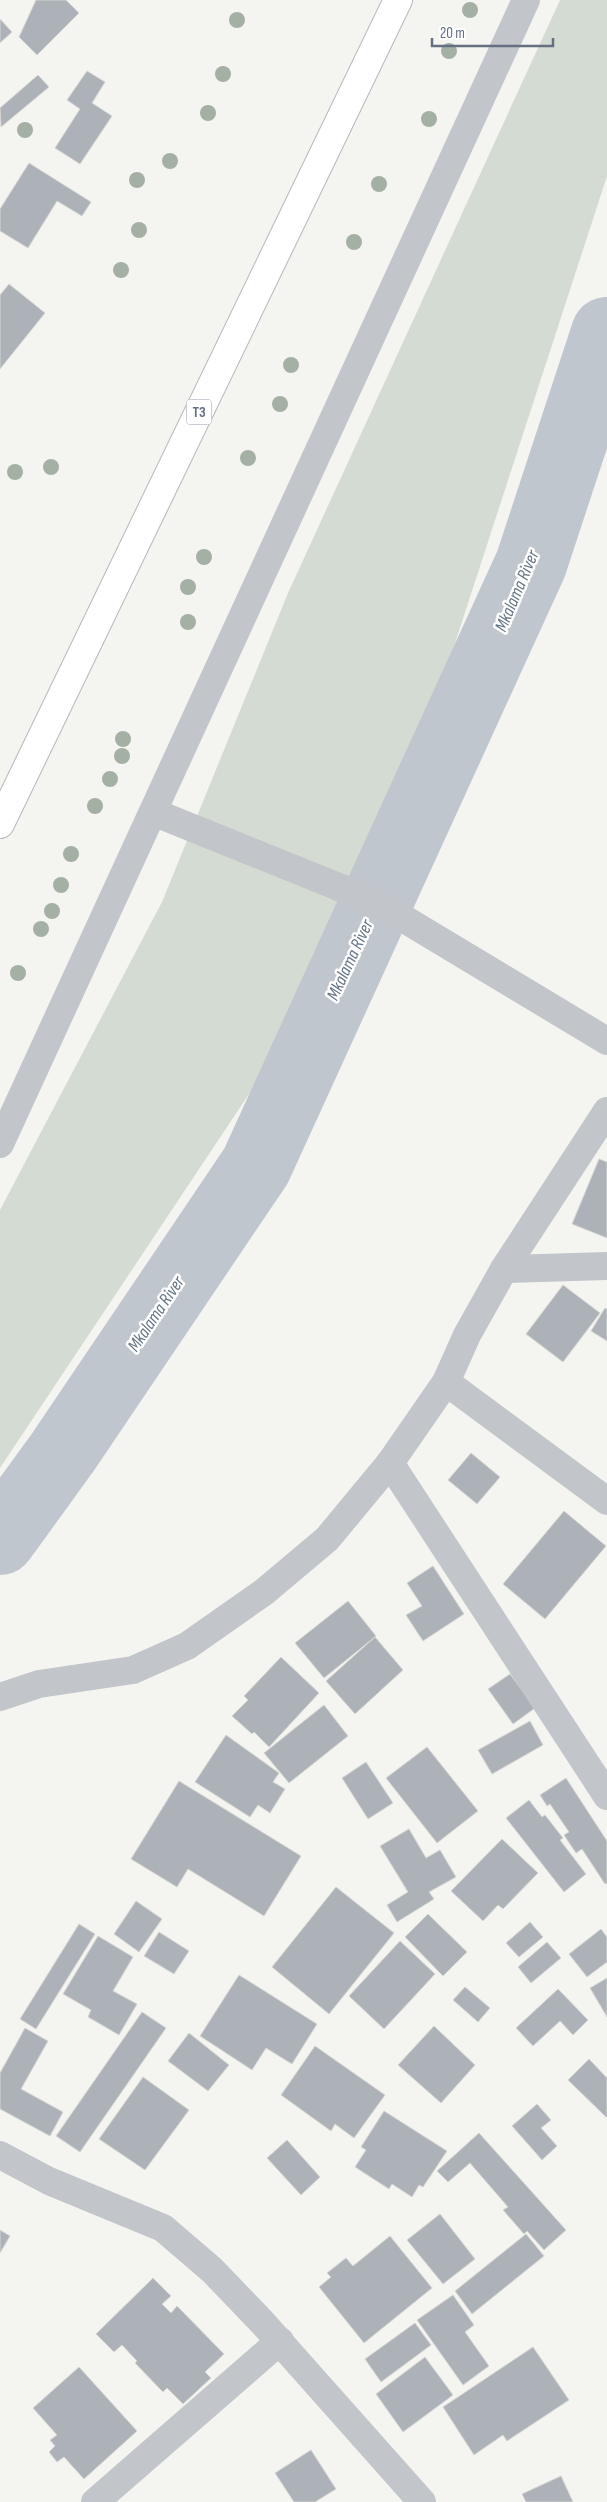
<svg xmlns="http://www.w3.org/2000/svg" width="607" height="2502" font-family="'Sofia Sans Condensed',sans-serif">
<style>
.green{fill:#d4dbd2}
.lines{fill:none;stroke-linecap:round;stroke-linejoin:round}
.river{stroke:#bfc6cd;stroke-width:72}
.building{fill:#adb2b8;stroke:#d5d6d3}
.trunk-casing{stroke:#b5b7bb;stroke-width:30}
.minor{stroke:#c2c5c9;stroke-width:28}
.trunk{stroke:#fff;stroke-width:28}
.tree{fill:#a4b0a3}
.labels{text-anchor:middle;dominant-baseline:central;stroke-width:5;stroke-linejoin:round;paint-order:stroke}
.shield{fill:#fff;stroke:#929aa7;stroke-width:1}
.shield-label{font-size:15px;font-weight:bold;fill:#646f81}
.water-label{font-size:18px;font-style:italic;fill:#647685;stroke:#fff}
</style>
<rect width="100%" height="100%" fill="#f4f5f1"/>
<path class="green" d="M560,0h47v176l-176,541 -176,368 -255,383v-258l162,-308 126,-309z"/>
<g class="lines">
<path class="river" d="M0,1539l63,-87 193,-286 275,-602 76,-231"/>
</g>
<g class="building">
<path d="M36,0h30l13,13 -42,42 -18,-18z"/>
<path d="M0,19l12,13 -12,11z"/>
<path d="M87,71l18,11 -13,21 20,13 -32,48 -25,-16 25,-39 -13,-9z"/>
<path d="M38,75l11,12 -48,40 -1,-19z"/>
<path d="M29,163l62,39 -9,14 -25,-15 -29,47 -28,-17v-22z"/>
<path d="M9,284l36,29 -45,56v-74z"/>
<path d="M599,1159l8,3v76l-35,-14z"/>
<path d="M563,1285l37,28 -37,49 -37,-28z"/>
<path d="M605,1308l2,1v32l-16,-10z"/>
<path d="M471,1453l29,24 -23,27 -29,-24z"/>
<path d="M564,1511l42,35 -61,73 -42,-35z"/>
<path d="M433,1566l31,48 -41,27 -17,-26 16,-9 -15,-23z"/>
<path d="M348,1601l28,35 -52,42 -29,-35z"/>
<path d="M375,1637l28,33 -48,44 -29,-33z"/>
<path d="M281,1657l38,36 -50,54 -15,-15 -2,2 -20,-18 16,-16 -4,-4z"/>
<path d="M510,1674l25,34 -22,16 -25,-35z"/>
<path d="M324,1705l24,31 -59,47 -25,-30z"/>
<path d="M530,1721l13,24 -51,29 -14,-24z"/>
<path d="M226,1735l53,38 -6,9 12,7 -15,24 -12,-8 -8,12 -55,-35z"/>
<path d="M427,1747l51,64 -41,32 -51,-65z"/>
<path d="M366,1762l27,41 -25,16 -26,-41z"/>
<path d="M566,1778l41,63v42l-2,1 -23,-35 -6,4 -12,-18 5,-3 -19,-28 -3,2 -7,-11z"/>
<path d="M179,1781l122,75 -37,60 -76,-47 -11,18 -46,-28z"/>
<path d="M529,1800l13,17 3,-2 18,23 -3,2 26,34 -22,18 -58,-74z"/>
<path d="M409,1829l17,29 14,-8 16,27 -27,15 5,7 -37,23 -10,-17 21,-13 -28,-46z"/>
<path d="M502,1839l36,34 -35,36 -5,-4 -15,16 -32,-30z"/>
<path d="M336,1887l58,46 -65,81 -57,-47z"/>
<path d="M136,1901l26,18 -23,33 -25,-18z"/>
<path d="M428,1914l39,38 -24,24 -38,-39z"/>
<path d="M530,1922l13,15 -24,20 -13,-14z"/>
<path d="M79,1924l16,10 -59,95 -16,-10z"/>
<path d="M601,1929l6,8v25l-20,15 -18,-23z"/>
<path d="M159,1932l30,19 -15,23 -30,-18z"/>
<path d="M98,1936l35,21 -20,34 24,13 -18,31 -31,-18 3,-7 -28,-16z"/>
<path d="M400,1941l35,33 -51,55 -35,-33z"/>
<path d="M547,1942l14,16 -30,25 -13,-16z"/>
<path d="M239,1975l78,49 -25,40 -26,-16 -14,22 -52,-34z"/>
<path d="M607,1978v39l-17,-29z"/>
<path d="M465,1987l25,21 -12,14 -25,-22z"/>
<path d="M558,1989l30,31 -15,15 -13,-14 -27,25 -17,-18z"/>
<path d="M142,2012l24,16 -86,124 -24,-16z"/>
<path d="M434,2026l41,39 -34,38 -43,-38z"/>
<path d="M25,2028l23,13 -27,48 42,23 -13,24 -50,-27v-36z"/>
<path d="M189,2033l40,32 -21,26 -40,-30z"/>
<path d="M315,2046l70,49 -31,43 -19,-14 -4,7 -50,-36z"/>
<path d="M589,2059l18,19v40l-39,-38z"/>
<path d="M143,2077l46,33 -44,60 -46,-31z"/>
<path d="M537,2104l14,16 -10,8 16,18 -15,14 -30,-34z"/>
<path d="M384,2111l63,40 -24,36 -4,-2 -7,12 -20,-13 -3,5 -34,-22 11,-17 -5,-3z"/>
<path d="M479,2133l87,97 -22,20 -17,-19 -3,3 -21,-24 5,-3 -38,-44 -22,19 -11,-11z"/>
<path d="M287,2140l33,37 -19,18 -34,-37z"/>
<path d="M440,2214l35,45 -32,25 -36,-44z"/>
<path d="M0,2230l10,6 -10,17z"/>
<path d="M526,2234l18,22 -72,58 -17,-23z"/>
<path d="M390,2236l42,52 -68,55 -45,-56 12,-10 -4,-4 19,-15 7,8z"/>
<path d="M153,2278l18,18 -9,8 9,9 6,-7 47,48 -19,18 6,6 -28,26 -16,-16 -4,4 -28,-29 2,-2 -15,-16 -8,7 -18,-18z"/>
<path d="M453,2295l21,30 -9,7 24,34 -26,19 -46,-65z"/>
<path d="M415,2323l16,22 -50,37 -16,-23z"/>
<path d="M533,2347l36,53 -62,41 -4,-6 -29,20 -31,-48z"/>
<path d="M425,2357l28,38 -50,37 -27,-38z"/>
<path d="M79,2367l58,64 -53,48 -20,-22 -7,5 -8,-10 6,-6 -5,-6 7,-5 -24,-27z"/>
<path d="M311,2450l25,39 -21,13h-21l-19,-29z"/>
<path d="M561,2476l12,26h-47l-4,-8z"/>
</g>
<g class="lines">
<defs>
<path id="trunk" d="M0,824l398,-824"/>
</defs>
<use href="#trunk" class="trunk-casing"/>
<g class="minor">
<path d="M153,812l223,90 231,139"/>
<path d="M0,1144l526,-1144"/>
<path d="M504,1269l103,-3"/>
<path d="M446,1382l161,119"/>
<path d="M390,1463l217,333"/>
<path d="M0,1697l39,-13 94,-14 54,-24 77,-54 63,-53 63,-76 56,-81 21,-47 37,-66 103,-158"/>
<path d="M0,2155l49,26 114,47 49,42 50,52 160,180"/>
<path d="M95,2502l185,-161"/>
</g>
<use href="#trunk" class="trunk"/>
</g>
<g class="tree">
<circle cx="470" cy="10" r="8"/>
<circle cx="237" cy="20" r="8"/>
<circle cx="449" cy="51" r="8"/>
<circle cx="223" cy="74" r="8"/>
<circle cx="208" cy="113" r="8"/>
<circle cx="429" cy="119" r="8"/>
<circle cx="25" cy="130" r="8"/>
<circle cx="170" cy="161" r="8"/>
<circle cx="137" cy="180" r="8"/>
<circle cx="379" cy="184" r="8"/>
<circle cx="139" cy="230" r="8"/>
<circle cx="354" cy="242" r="8"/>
<circle cx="121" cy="270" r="8"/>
<circle cx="291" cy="365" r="8"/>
<circle cx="280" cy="404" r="8"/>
<circle cx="248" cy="458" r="8"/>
<circle cx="51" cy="467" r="8"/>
<circle cx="15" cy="472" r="8"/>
<circle cx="204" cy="557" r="8"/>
<circle cx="188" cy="587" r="8"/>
<circle cx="188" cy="622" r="8"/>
<circle cx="123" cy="739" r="8"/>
<circle cx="122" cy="756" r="8"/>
<circle cx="110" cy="779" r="8"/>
<circle cx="95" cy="806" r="8"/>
<circle cx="71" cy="854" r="8"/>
<circle cx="61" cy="885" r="8"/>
<circle cx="52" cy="911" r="8"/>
<circle cx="41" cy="929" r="8"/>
<circle cx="18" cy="973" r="8"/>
</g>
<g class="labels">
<rect class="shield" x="186.5" y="399.5" width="25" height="25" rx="4"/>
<g class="shield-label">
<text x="199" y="412">T3</text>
</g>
<g class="water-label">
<text transform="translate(517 591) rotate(-67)">Mkalama River</text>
<text transform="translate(350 960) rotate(-65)">Mkalama River</text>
<text transform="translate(156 1314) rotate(-56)">Mkalama River</text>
</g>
</g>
<path d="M432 38v8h121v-8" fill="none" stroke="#646f81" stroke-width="2.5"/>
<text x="440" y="38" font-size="15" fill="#646f81" stroke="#ffffff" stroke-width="4" paint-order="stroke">20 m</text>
</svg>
